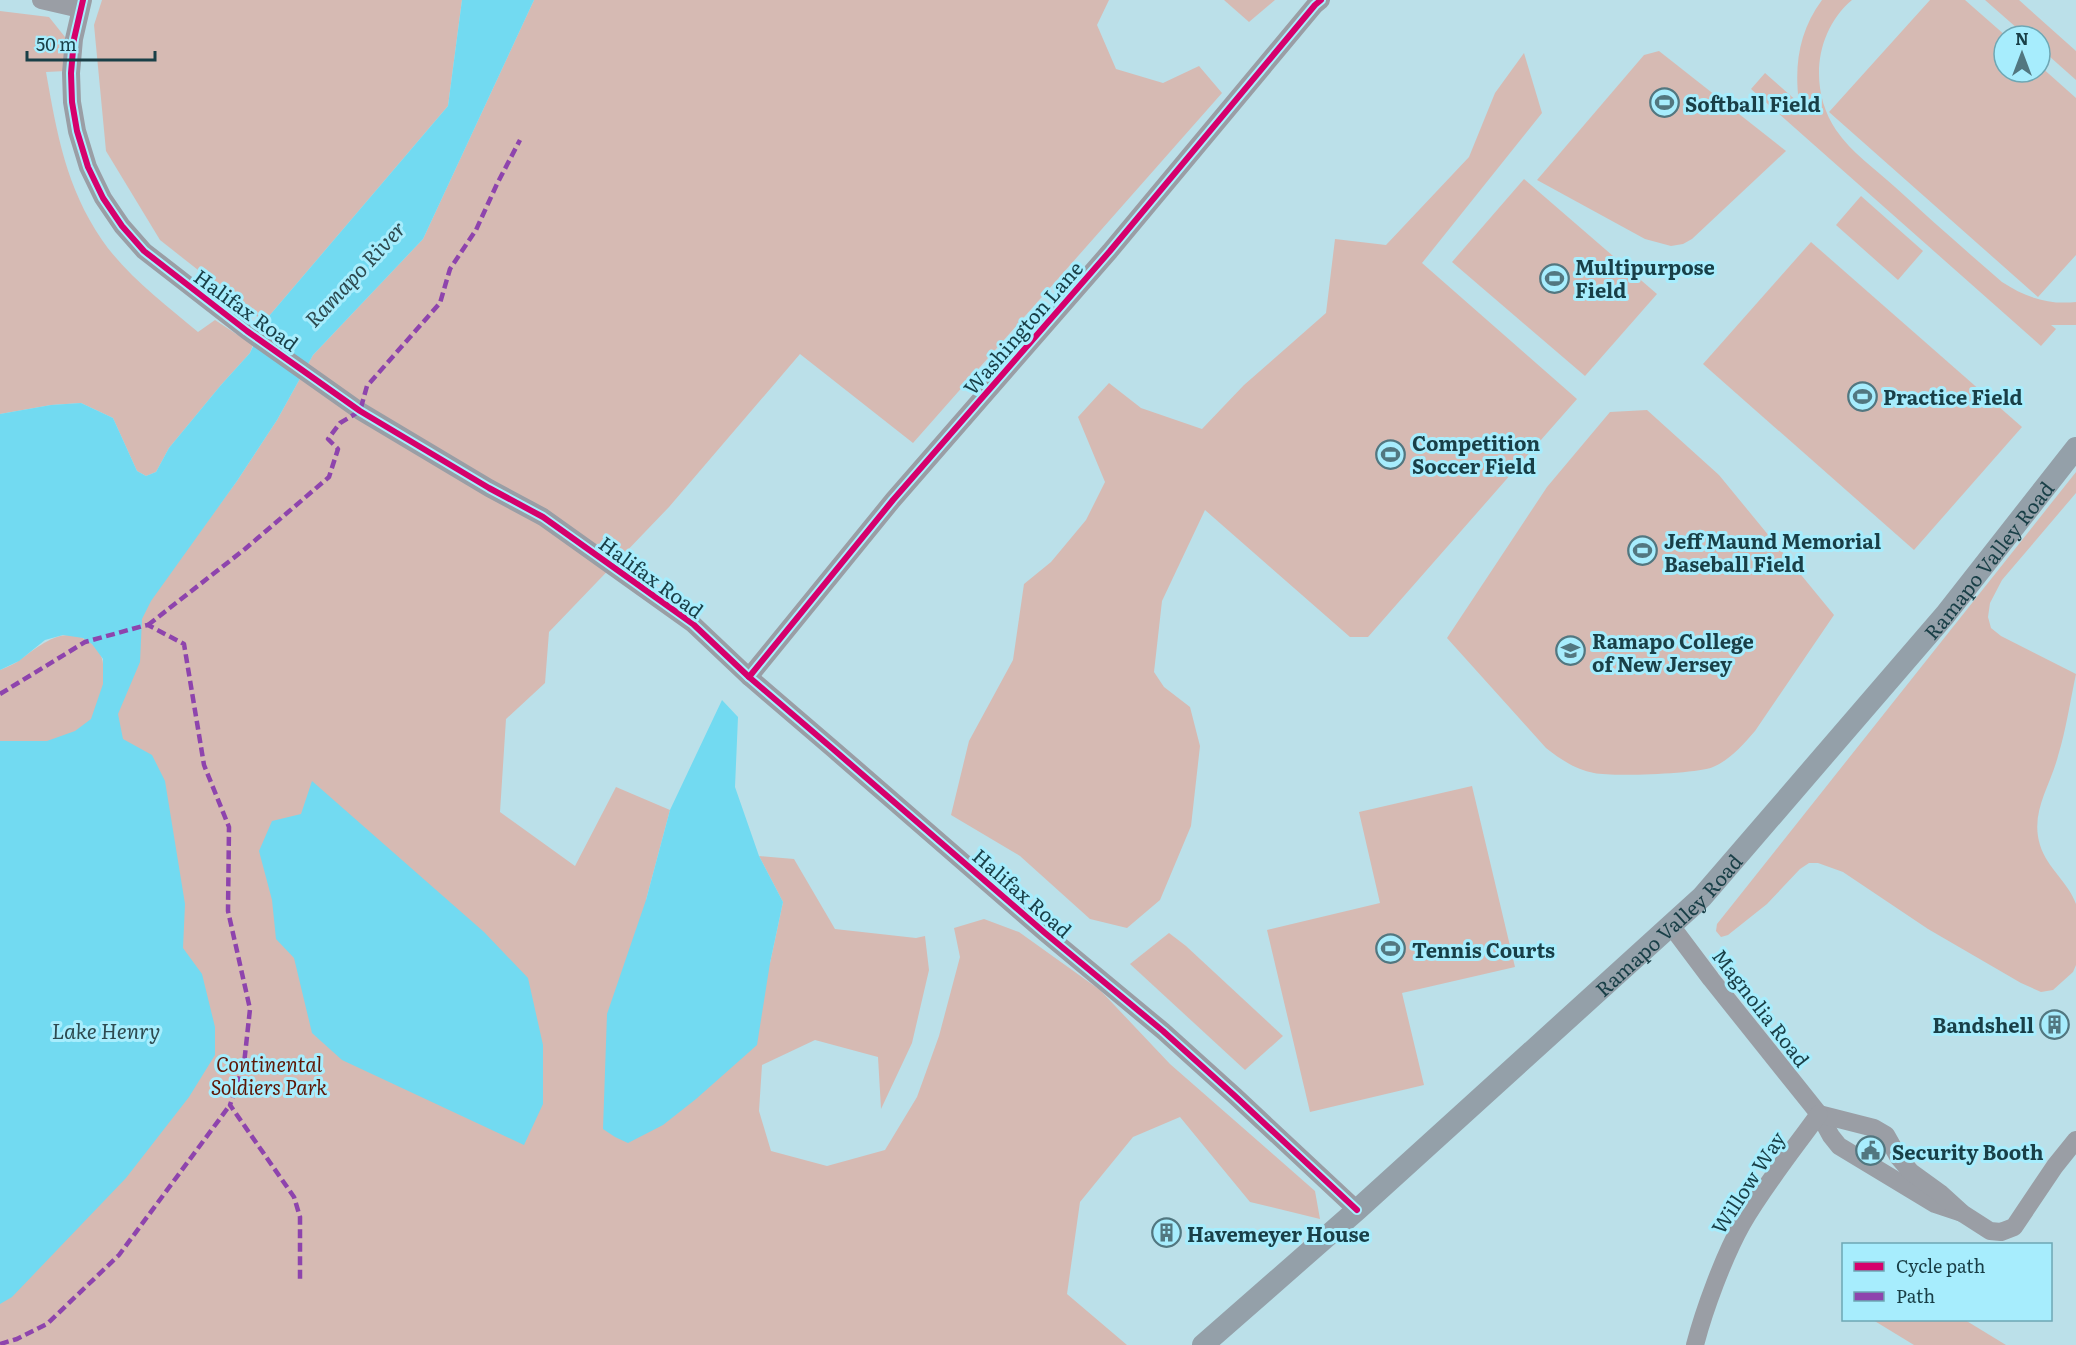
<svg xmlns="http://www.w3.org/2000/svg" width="2076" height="1345" font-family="Literata,serif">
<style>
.green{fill:#d6bab3}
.water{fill:#72daf1}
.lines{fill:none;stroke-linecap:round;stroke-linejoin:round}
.minor{stroke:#9a9ea5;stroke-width:18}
.major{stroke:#94a0a9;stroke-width:22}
.quiet{stroke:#8e44ad;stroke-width:4.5;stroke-dasharray:9 4.5;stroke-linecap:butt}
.cycleway-casing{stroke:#a7edfd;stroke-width:10}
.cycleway{stroke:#d6006c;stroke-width:6}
.labels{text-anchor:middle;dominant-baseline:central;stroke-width:6;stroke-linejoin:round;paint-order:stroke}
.poi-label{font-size:20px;font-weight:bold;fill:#193f47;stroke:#a7edfd;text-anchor:start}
.street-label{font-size:20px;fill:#193f47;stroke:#a7edfd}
.park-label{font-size:20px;font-style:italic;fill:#5f1605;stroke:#a7edfd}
.water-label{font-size:21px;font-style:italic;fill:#2d4a50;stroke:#a7edfd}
</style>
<rect width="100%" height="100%" fill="#bbe0e9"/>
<g class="green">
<path d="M102,0h360l-14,106 -184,216 -104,-82 -54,-89 -12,-126z"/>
<path d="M534,0h575l-12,25 19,44 47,14 36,-17 23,27 -309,350 -113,-89 -131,153 -120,125 -4,51 -39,36 -6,93 75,54 41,-79 54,23 -24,90 124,63 13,-61 -24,-46 35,3 41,70 81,9 9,-2 4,34 -17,73 -31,66 -3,-52 -63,-17 -53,25 -3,46 12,40 56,15 58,-16 32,-53 22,-61 21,-79 -6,-29 30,-9 35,13 81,58 70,74 145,127 5,28 -70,-17 -70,-85 -47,20 -53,65 -13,92 60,51h-1127v-675c7,-3 15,-6 21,-11 20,-14 42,-34 67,-18 8,5 15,15 15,23l134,-183 40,-61 36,-65 110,-116z"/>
<path d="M1224,0h51l-26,22z"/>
<path d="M1822,0h30c-38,32 -43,90 -16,130 15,22 39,39 59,57 35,32 71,64 107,95 23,15 46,23 74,20v23h-25l5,4 -15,17 -290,-257 14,-16 34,30c-5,-38 0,-72 23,-103z"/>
<path d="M1930,0h35l41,36h-2v36h36v-6l36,32v157l-38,42 -209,-185z"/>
<path d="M1985,0h34l57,51v29l-36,-32v-12h-14z"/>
<path d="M0,11l49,6 16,20 1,34 -20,1c11,62 20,115 56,168 25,36 63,64 96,92l17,-12 38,25 -3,8 -29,32 -52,63 -13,24 -10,4 -9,-5 -24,-53 -32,-15 -30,2 -51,9z"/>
<path d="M1659,51l127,100 -94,88 -9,5 -12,2 -26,-7 -108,-59 107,-125z"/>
<path d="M1524,53l18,60 -120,150 155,136 -209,238h-18l-145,-127 -43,91 -8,71 10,15 26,20 10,39 -9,80 -31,74 -33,28 -37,-9 -70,-63 -69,-41 18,-74 44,-81 11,-76 27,-22 35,-42 19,-38 -27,-65 31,-34 32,25 61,21 42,-44 82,-72 9,-74 51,6 83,-88 26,-64z"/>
<path d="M1524,179l133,115 -72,82 -133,-114z"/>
<path d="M1861,196l62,55 -25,29 -62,-55z"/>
<path d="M1811,242l211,185 -108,123 -211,-186z"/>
<path d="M1647,410l72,65 115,140 -79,116c-11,13 -25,29 -42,36 -16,7 -101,10 -119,6 -18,-3 -34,-14 -48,-25l-99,-110 100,-151 63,-75z"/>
<path d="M2076,472v21l-74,87 -12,23 -2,14 3,11 10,8 75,38c-6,28 -10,56 -18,82 -8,31 -28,56 -18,89 7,23 29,38 36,59v61l-3,7 -20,18 -12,2 -20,-9 -93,-54 -85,-57 -25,-9h-9l-9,6 -33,35 -39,31 -7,2 -5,-6 1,-7z"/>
<path d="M1472,786l43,181 -113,26 22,92 -114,27 -43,-182 113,-27 -21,-91z"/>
<path d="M1169,933l17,13 97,90 -38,34 -115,-106z"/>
<path d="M1873,1320h92l41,25h-92z"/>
</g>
<g class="water">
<path d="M462,0h72l-111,239 -110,116 -36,65 -40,61 -86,120 -9,18 -2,43 -22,52 5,25 29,16 13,26 20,123 -2,44 19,26 13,53v28l-26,42 -63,81 -114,119 -12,7v-563h47l28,-10 16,-12 12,-35v-25l-11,-15 -9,-6 -20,-3 -18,5 -26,21 -19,9v-256l51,-9 30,-2 32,15 24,53 9,5 10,-4 13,-24 52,-63 29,-32 14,-31 184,-216z"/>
<path d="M722,700l16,17 -3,70 24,69 24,46 -13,61 -13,82 -61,54 -33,26 -35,18 -13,-6 -12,-8 4,-115 39,-114 24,-90z"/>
<path d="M312,781l172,151 44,46 15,67v59l-19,41 -182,-85 -30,-27 -18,-75 -18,-19 -4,-39 -13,-49 13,-30 29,-7z"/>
</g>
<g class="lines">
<g class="minor">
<path d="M41,0l39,9"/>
<path d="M83,0l-9,39 -3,34 1,29 5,29 11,36 15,31 19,28 22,25 103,80 113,80 129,77 54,29 150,107 56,53 84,72 212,184 118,98 72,65 122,114"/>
<path d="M749,677l144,-177 217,-249 205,-246 6,-5"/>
<path d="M1672,927l39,52 108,135 12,22 8,10 96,58 27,9"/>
<path d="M1819,1114l55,14 12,7 13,23 12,14 29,21 22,20 28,18 11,1 13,-5 41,-61 21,-26"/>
<path d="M1695,1345c9,-35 29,-89 47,-121 22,-38 51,-74 77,-110"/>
</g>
<path class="major" id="s1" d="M1203,1345l154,-135 345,-313 243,-282 131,-167"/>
<g class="quiet">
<path d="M148,625l97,-76 84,-72 9,-28 -10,-10 12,-16 20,-12 7,-25 73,-83 10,-34 26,-39 21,-46 23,-44"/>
<path d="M0,694l85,-52 58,-16 5,-1 36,19 20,121 25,62 -1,84 22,98 -6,55 -14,41 64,92 6,20v63"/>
<path d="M0,1344l17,-5 30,-15 72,-69 111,-150"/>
</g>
<defs>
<g id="cycleway">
<path d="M83,0l-9,39 -3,34 1,29 5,29 11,36 15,31 19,28 22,25 103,80 113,80 129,77 54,29 150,107 56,53 84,72 212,184 118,98 72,65 122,114"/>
<path d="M749,677l144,-177 217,-249 205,-246 6,-5"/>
</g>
</defs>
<use href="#cycleway" class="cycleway-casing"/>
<use href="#cycleway" class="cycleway"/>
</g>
<defs>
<symbol id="stadium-ring" viewBox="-11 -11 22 22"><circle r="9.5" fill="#a7edfd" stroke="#527780" stroke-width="1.5"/><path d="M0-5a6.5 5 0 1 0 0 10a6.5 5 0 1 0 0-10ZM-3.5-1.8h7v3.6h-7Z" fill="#527780"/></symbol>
<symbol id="university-ring" viewBox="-11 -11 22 22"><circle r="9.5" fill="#a7edfd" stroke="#527780" stroke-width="1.5"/><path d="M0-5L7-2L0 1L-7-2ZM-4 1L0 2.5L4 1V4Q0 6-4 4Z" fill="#527780"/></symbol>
<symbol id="building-ring" viewBox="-11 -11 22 22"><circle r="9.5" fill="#a7edfd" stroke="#527780" stroke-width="1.5"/><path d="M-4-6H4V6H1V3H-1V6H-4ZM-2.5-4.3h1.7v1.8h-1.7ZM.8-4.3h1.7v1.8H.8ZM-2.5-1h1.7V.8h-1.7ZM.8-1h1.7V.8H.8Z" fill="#527780"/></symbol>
<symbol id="civic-ring" viewBox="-11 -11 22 22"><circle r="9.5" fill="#a7edfd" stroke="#527780" stroke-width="1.5"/><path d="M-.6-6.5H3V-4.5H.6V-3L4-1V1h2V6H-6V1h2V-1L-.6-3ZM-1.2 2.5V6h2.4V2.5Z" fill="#527780"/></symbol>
</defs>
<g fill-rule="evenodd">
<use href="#stadium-ring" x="1648" y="86" width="33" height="33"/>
<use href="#stadium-ring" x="1538" y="262" width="33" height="33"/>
<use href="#stadium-ring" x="1846" y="380" width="33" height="33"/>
<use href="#stadium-ring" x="1374" y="438" width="33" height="33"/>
<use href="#stadium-ring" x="1626" y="534" width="33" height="33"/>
<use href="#university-ring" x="1554" y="634" width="33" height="33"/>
<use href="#stadium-ring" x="1374" y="932" width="33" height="33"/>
<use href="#building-ring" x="2038" y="1008" width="33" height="33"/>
<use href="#civic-ring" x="1854" y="1134" width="33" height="33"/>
<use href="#building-ring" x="1150" y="1216" width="33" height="33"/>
</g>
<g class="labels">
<g class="poi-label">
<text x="1685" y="103">Softball Field</text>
<text x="1575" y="266">Multipurpose<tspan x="1575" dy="23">Field</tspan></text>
<text x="1883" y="396">Practice Field</text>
<text x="1412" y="442">Competition<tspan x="1412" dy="23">Soccer Field</tspan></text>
<text x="1664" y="540">Jeff Maund Memorial<tspan x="1664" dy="23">Baseball Field</tspan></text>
<text x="1592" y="640">Ramapo College<tspan x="1592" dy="23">of New Jersey</tspan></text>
<text x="1412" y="949">Tennis Courts</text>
<text x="2034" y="1024" text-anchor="end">Bandshell</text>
<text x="1892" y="1151">Security Booth</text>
<text x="1187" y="1233">Havemeyer House</text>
</g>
<g class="street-label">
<text transform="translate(247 309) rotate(36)">Halifax Road</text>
<text transform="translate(1022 327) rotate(-49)">Washington Lane</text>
<text stroke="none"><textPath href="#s1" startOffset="1113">Ramapo Valley Road</textPath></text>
<text transform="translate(652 576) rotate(36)">Halifax Road</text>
<text transform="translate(1023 892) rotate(41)">Halifax Road</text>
<text stroke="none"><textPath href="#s1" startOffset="627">Ramapo Valley Road</textPath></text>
<text transform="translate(1762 1007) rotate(52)">Magnolia Road</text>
<text transform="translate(1747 1182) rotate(-57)">Willow Way</text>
</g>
<g class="park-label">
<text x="269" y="1063">Continental<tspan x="269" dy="23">Soldiers Park</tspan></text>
</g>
<g class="water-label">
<text transform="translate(354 273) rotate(-47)">Ramapo River</text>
<text x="106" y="1029">Lake Henry</text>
</g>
</g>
<rect x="1842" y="1243" width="210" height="78" fill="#a7edfd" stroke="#6ea7b4" stroke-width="1.5"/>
<rect x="1854" y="1262" width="30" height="9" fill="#d6006c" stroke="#6ea7b4" stroke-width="1.5"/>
<text x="1896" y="1273" font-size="18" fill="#193f47">Cycle path</text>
<rect x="1854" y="1292" width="30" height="9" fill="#8e44ad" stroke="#6ea7b4" stroke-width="1.5"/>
<text x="1896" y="1303" font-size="18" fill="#193f47">Path</text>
<g transform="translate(2022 54)"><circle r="28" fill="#a7edfd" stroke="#6ea7b4" stroke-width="1.5"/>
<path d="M0-4.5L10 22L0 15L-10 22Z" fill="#527780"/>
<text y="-9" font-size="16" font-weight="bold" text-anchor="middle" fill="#193f47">N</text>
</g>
<path d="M27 51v9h128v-9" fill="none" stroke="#193f47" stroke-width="3"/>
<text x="36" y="51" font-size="18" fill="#193f47" stroke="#a7edfd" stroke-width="4.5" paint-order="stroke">50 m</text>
</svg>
